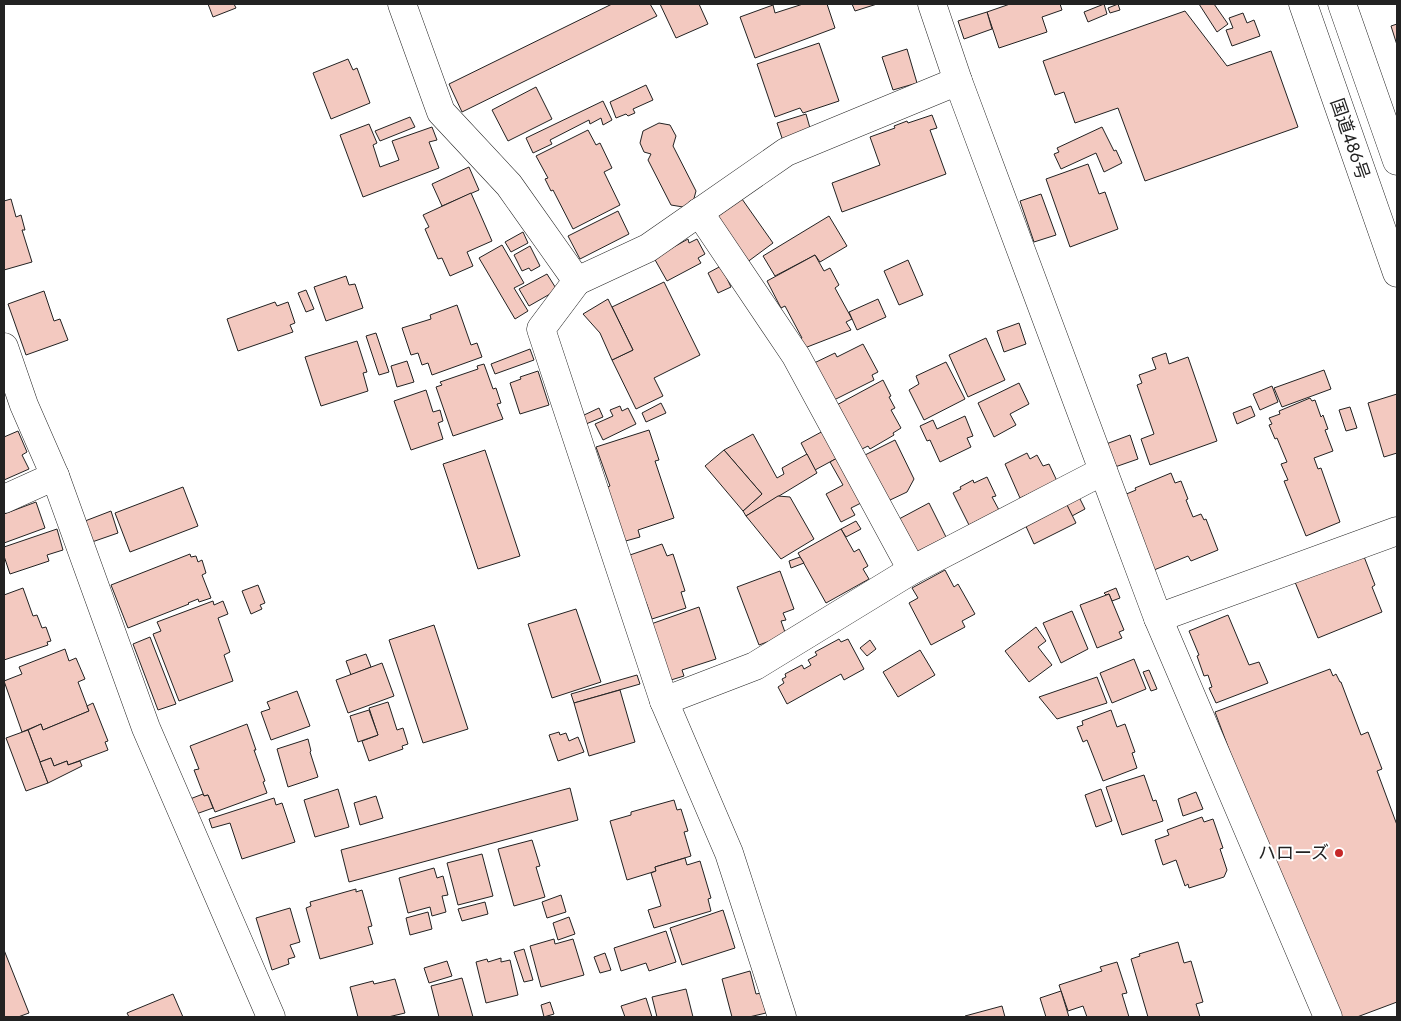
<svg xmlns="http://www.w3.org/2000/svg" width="1401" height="1021" font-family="Jost,'Noto Sans JP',sans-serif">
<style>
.building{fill:#f3c9c0;stroke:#222}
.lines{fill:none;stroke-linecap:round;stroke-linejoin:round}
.minor-casing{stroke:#222;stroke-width:29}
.highway-casing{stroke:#222;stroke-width:29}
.minor{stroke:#fff;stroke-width:28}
.highway{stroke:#fff;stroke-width:28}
.poi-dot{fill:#c62828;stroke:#fff;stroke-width:2}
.labels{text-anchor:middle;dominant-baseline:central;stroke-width:4;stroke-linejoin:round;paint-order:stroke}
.street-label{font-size:18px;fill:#222;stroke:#fff}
.poi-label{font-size:18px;fill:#222;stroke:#fff;text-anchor:end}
</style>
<rect width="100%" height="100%" fill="#fff"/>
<g class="building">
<path d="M208,4h26l2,4 -23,9z"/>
<path d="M612,4h38l7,12 -195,96 -13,-28z"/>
<path d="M660,4h39l9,20 -32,14z"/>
<path d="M803,4h24l8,24 -80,30 -15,-41 33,-12 2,8z"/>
<path d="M852,4h25l-22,7z"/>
<path d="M1010,4h50l2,6 -20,7 5,15 -48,16 -12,-36z"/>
<path d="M1104,4l3,10 -19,8 -4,-10z"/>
<path d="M1118,4l2,6 -10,3 -2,-5z"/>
<path d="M1199,4h15l14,20 -11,8z"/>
<path d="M1185,11l42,55 44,-15 27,76 -153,54 -27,-73 -43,15 -11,-31 -9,3 -12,-34z"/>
<path d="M987,12l5,17 -28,10 -6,-18z"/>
<path d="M1243,13l4,10 7,-3 6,16 -28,10 -6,-16 7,-2 -4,-10z"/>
<path d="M1397,24v21l-6,-19z"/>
<path d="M819,43l20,58 -36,12 -3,-5 -25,9 -18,-53z"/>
<path d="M907,49l10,34 -24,7 -11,-33z"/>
<path d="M348,59l5,11 4,-2 13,35 -39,16 -18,-46z"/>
<path d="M646,85l7,15 -20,9 2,4 -7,3 -2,-2 -10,4 -6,-16z"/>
<path d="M536,87l16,32 -44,22 -16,-31z"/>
<path d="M603,101l9,19 -9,5 -2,-7 -11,6 -1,-4 -39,20 2,4 -19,9 -7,-15z"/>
<path d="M806,114l6,21 -28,9 -7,-21z"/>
<path d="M932,115l5,13 -7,2 16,44 -104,38 -10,-29 48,-18 -10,-28 25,-9 -1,-2 13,-5 1,2z"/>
<path d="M410,117l5,10 -35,14 -5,-10z"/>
<path d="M659,123l11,2 6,11 -3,10 23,45 -3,11 -10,5 -12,-2 -23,-45 3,-6 -7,-2 -4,-9 3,-12z"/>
<path d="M369,124l8,19 -4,2 7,22 19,-7 -7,-19 40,-14 5,13 -8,2 10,26 -76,29 -23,-62z"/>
<path d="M1102,127l12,24 2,-1 6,13 -18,9 -8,-19 -35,16 -7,-15 5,-2 -2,-4z"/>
<path d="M588,130l8,15 4,-2 12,25 -8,4 16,33 -47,24 -20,-39 -2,1 -6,-12 3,-1 -12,-22z"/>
<path d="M1088,164l11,30 6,-2 13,37 -48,18 -24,-68z"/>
<path d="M469,167l10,23 -37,16 -10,-22z"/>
<path d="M471,193l21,48 -25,11 6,14 -23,10 -8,-18 -4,1 -13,-30 4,-2 -6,-12z"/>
<path d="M1041,194l15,41 -22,7 -14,-41z"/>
<path d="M4,199v2l7,-2 5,18 5,-2 4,15h-3l10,32 -28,8z"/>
<path d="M742,199l31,44 -27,20 -32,-44z"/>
<path d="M618,211l11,23 -49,25 -12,-23z"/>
<path d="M829,216l18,30 -27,16 -5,-7 -40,21 -12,-20z"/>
<path d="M523,232l5,11 -17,9 -6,-10z"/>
<path d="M688,239l1,4 8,-4 8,15 -7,4 3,5 -34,18 -13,-23z"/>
<path d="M502,245l22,38 -10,5 14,23 -13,8 -36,-61z"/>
<path d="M530,246l10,20 -9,5 -2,-3 -7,3 -8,-16z"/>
<path d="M815,255l9,16 6,-3 9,17 -4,3 17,31 -6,3 5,8 -49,19 -5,-8 5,-3 -17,-32 -4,2 -14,-27z"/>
<path d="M908,260l15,35 -24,10 -15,-34z"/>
<path d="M721,266l10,21 -13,6 -10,-20z"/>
<path d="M547,274l10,16 -28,16 -10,-17z"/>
<path d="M346,276l3,9 6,-1 8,24 -37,13 -12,-34z"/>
<path d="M664,282l36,73 -46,23 9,18 -27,13 -24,-49 21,-10 -21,-43z"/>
<path d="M306,290l8,19 -8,3 -8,-19z"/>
<path d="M44,291l10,30 6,-2 8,21 -42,15 -18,-51z"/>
<path d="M608,299l25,51 -21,10 -12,-27 -17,-19z"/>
<path d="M878,299l8,18 -29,13 -8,-18z"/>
<path d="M275,302l2,4 11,-4 7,21 -5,2 3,7 -55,19 -11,-32z"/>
<path d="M457,305l14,40 6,-2 5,14 -50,18 -4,-12 -6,2 -4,-12 -7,2 -9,-27 29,-9 -1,-4z"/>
<path d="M1019,323l7,21 -22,8 -7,-21z"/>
<path d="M376,333l13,39 -10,3 -13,-39z"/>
<path d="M986,338l19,42 -37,17 -19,-42z"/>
<path d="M357,341l10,31 -4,1 5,18 -47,15 -16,-49z"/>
<path d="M863,344l15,28 -6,3 2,5 -44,22 -18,-38 23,-11 2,4z"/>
<path d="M530,349l4,11 -39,14 -4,-10z"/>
<path d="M1166,353l3,11 19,-7 29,84 -67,24 -9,-26 13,-5 -17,-49 5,-2 -3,-8 17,-6 -4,-11z"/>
<path d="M407,361l7,21 -17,5 -6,-21z"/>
<path d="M946,362l19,37 -41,21 -15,-30 10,-6 -3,-8z"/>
<path d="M484,364l9,25 3,-1 5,15 -4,1 6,15 -50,17 -17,-49 6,-2 -2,-3 38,-13 -1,-3z"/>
<path d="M1324,370l7,19 -49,18 -8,-19z"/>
<path d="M538,371l11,34 -29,9 -10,-31 11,-4 -1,-2z"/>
<path d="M883,380l8,16 -2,1 6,11 -4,2 10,18 -8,5 1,2 -24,14 -2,-3 -8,4 -27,-43z"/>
<path d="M1019,383l10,21 -19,10 6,11 -22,12 -16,-34z"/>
<path d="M1272,386l6,16 -18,8 -7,-16z"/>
<path d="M426,390l7,22 7,-2 3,11 -5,2 5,16 -32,11 -17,-49z"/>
<path d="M1397,394v59l-13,4 -16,-54z"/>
<path d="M1310,398l2,3 3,-1 6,17 2,-2 5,14 -3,1 8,21 -19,7 4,11 3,-1 19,54 -34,14 -22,-55 4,-1 -7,-16 6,-2 -10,-24 -2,1 -6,-14 3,-1 -3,-6 11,-4 -1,-3z"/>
<path d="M661,403l5,10 -20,9 -4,-9z"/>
<path d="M620,406l2,5 6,-3 8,16 -33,16 -8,-16 18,-8 -3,-6z"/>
<path d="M1251,406l4,10 -18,8 -4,-11z"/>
<path d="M1350,407l7,21 -11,3 -7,-21z"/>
<path d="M599,408l4,9 -17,7 -4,-8z"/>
<path d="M965,416l8,20 -6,2 4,9 -31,15 -10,-22 -3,1 -7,-15 13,-6 4,9z"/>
<path d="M649,430l10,30 -4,1 19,57 -36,12 2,7 -18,5 -18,-54 6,-2 -14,-39z"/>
<path d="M825,430l14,27 -24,13 -14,-27z"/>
<path d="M18,431l9,21 -5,3 7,14 -25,11v-43z"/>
<path d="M753,434l24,44 7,-4 -2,-6 25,-14 10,19 -71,43 -3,-5 19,-17 -38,-44z"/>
<path d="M1130,435l8,24 -23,8 -9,-23z"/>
<path d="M895,440l19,39 -7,13 -19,9 -23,-46z"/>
<path d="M485,450l35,106 -42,13 -35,-105z"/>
<path d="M724,450l38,44 -19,17 -38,-45z"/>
<path d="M1027,453l3,6 7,-4 6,11 6,-2 8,17 -37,17 -15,-34z"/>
<path d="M839,457l26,44 -14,7 4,7 -14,7 -15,-28 17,-9 -13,-23z"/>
<path d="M1171,473l4,10 6,-2 7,18 -2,1 7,17 8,-3 3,6 2,-1 12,31 -27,11 -3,-5 -34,14 -30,-75 12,-5 -1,-2z"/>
<path d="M987,477l9,19 -4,1 7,13 -30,15 -16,-32 8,-4 -1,-2 13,-7 1,3z"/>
<path d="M183,487l15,39 -68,26 -15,-39z"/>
<path d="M1078,495l7,14 -13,7 -7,-15z"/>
<path d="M778,496l12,1 24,42 -33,20 -35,-43z"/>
<path d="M1065,501l11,22 -42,21 -10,-22z"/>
<path d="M36,502l9,26 -41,15v-29z"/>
<path d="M929,503l17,34 -30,15 -17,-33z"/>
<path d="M111,511l7,22 -26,9 -7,-21z"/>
<path d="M856,521l5,8 -15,8 -5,-8z"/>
<path d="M57,529l6,21 -16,5 2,6 -39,13 -6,-18v-9z"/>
<path d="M841,529l13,23 5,-3 9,17 -5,3 6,10 -43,24 -28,-50z"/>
<path d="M662,544l5,12 6,-2 12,37 -4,1 5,16 -34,11 -6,-17 -3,1 -16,-47z"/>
<path d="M190,554l1,3 5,-1 2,6 4,-2 4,13 -4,2 9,23 -12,4 -1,-3 -10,4 1,1 -61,24 -17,-43z"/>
<path d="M1363,554l12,31 -3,2 10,25 -64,26 -23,-56z"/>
<path d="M800,557l4,6 -13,5 -2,-7z"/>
<path d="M945,570l9,17 4,-3 17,30 -13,7 3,6 -34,18 -22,-42 9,-5 -6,-10z"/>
<path d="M780,571l14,38 -11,4 3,7 -5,1 5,14 -27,10 -22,-58z"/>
<path d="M258,585l7,18 -5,2 2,4 -11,5 -9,-23z"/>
<path d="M23,588l10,28 4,-1 5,13 4,-1 5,14 -4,1 1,3 -44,15v-65z"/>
<path d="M1116,588l4,10 -8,3 -3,-7 -3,1 -2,-2z"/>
<path d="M1109,594l15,36 -5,2 3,6 -25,10 -17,-43z"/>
<path d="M213,601l1,4 9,-4 5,13 -10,4 12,34 -6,3 9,26 -54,20 -26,-67 8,-3 -4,-9z"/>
<path d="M699,607l17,52 -34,11 2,6 -13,4 -20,-56z"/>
<path d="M576,609l25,73 -49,16 -24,-74z"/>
<path d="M1072,611l16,38 -27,14 -18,-40z"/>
<path d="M1228,615l21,50 10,-3 9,21 -52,20 -7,-15 3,-1 -4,-12 -4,1 -7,-20 2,-1 -10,-24z"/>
<path d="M434,625l34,104 -45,14 -34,-103z"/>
<path d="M1036,627l10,14 -8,6 14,18 -23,17 -24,-31z"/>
<path d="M150,637l26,67 -18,6 -25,-66z"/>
<path d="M839,639l2,3 7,-3 16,30 -20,11 -3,-6 -54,30 -9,-17 6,-4 -2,-4 4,-2 -1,-3 17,-9 2,4 7,-4 -3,-5 9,-5 -2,-3z"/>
<path d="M870,640l6,9 -9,7 -7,-8z"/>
<path d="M65,649l4,12 7,-3 9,21 -7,3 11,29 -46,19 -2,-6 -19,8 -18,-51 18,-7 -3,-7z"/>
<path d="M920,650l15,25 -37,22 -15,-25z"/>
<path d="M366,654l5,13 -20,8 -5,-14z"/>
<path d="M1134,659l12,30 -34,14 -12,-30z"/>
<path d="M382,663l12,33 -46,17 -12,-33z"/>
<path d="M1330,669l3,7 3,-2 4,8h1l20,53 7,-3 14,37 -5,2 20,54v177l-40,15h-28l-114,-305z"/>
<path d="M1149,670l8,19 -6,2 -8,-19z"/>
<path d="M637,675l3,9 -66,19 -3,-9z"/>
<path d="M1097,677l10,26 -50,16 -18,-22z"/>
<path d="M620,690l15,52 -46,14 -15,-53z"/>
<path d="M297,691l13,35 -39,14 -10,-28 9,-3 -3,-7z"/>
<path d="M388,702l9,28 6,-2 5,16 -6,2 1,3 -34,12 -7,-20 16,-6 -9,-27z"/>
<path d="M93,703l15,38 -3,1 3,8 -40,15 -1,-4 -13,5 -3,-8 -11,4 -12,-32 13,-6 2,6 46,-19 -2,-5z"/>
<path d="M369,710l9,25 -20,7 -8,-26z"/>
<path d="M1111,710l6,17 8,-3 10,28 -3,1 5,15 -34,13 -16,-41 -4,2 -6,-15 6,-2 -1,-4z"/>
<path d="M247,724l9,26h-2l11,31 -2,1 4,11 -52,19 -7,-17 -4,1 -10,-26 5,-1 -9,-23z"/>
<path d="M28,730l20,53 -22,8 -20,-53z"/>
<path d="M559,732l1,3 6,-2 3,8 9,-4 6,15 -26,9 -9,-26z"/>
<path d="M308,739l3,12 -1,1 8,25 -30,10 -11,-38z"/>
<path d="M51,758l3,8 13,-5 1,4 12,-4 2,5 -34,17 -8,-21z"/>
<path d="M1144,775l9,26 3,-1 7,21 -41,14 -16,-48z"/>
<path d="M570,788l8,32 -229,62 -8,-32z"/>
<path d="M338,789l11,38 -34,10 -11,-37z"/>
<path d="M1101,789l11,32 -16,6 -11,-32z"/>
<path d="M1196,792l7,17 -20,7 -5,-17z"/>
<path d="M203,794l1,2 4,-1 5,13 -17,6 -6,-15z"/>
<path d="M376,796l7,22 -23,7 -6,-22z"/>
<path d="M274,798l2,7 6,-2 13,39 -53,17 -12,-36 -18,5 -3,-9z"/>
<path d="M674,800l3,10 4,-1 7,22 -4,1 7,24 -36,11 1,4 -29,9 -17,-59 21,-6v-3z"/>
<path d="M1202,817l2,5 9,-3 10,29 -3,1 7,21 -3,7 -35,11 -1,-4 -3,2 -9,-26 -13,5 -8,-25 14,-5 -2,-5z"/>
<path d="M532,840l8,26 -4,1 9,30 -31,9 -16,-57z"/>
<path d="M482,854l11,42 -35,9 -11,-42z"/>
<path d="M685,858l2,7 13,-4 11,37 -3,1 3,12 -57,17 -6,-18 13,-4 -10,-33 5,-2 -1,-4z"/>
<path d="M434,868l3,10 6,-2 5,19 -6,1 4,16 -14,4 -2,-9 -22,6 -9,-35z"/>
<path d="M356,889v3l6,-2 10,36 -4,1 5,17 -53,15 -14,-51 5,-2 -1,-4z"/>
<path d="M561,895l5,17 -19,6 -5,-16z"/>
<path d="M485,902l3,12 -26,7 -4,-12z"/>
<path d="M290,908l10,34 -10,3 5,12 -7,2 1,5 -17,6 -16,-52z"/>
<path d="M723,910l12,38 -53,17 -12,-37z"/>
<path d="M428,912l4,17 -22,6 -4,-17z"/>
<path d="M569,917l6,17 -17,6 -5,-17z"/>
<path d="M666,931l10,31 -27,9 -3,-8 -25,8 -7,-23z"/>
<path d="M554,939l1,5 18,-5 11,36 -43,12 -11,-41z"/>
<path d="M1178,942l6,21 7,-2 12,41 -7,2 4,13h-52l-17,-58 9,-3 -1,-2z"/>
<path d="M524,949l9,31 -9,2 -10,-30z"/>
<path d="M4,950l25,63 -11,4h-14z"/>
<path d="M605,953l6,17 -11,3 -6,-16z"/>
<path d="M501,958v4l9,-2 8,35 -32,8 -10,-41 11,-3 1,3z"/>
<path d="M447,961l5,15 -23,7 -5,-15z"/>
<path d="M1117,962l10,31 -5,1 7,23h-42l-4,-11 -15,5 -9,-26 43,-14 -2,-4z"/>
<path d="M750,971l6,23 5,-1 5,20 -17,4h-17l-10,-38z"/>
<path d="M462,978l11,39h-34l-8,-31z"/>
<path d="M395,979l10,34 -17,4h-30l-8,-30 23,-6 1,3z"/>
<path d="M686,989l7,28h-36l-5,-20z"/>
<path d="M1061,991l8,26h-23l-6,-19z"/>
<path d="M173,994l10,23h-54l-2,-4z"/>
<path d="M646,998l6,19h-27l-4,-11z"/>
<path d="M550,1002l4,12 -10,3 -3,-12z"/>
<path d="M1002,1006l3,11h-40v-1z"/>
</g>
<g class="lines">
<defs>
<g id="minor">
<path d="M402,4l39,108 68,73 68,96 -36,48 123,372 65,152 53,164"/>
<path d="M932,4l26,77 200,537 170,399"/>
<path d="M699,212l97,144 116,214"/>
<path d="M577,281l71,-33 138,-96 172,-71"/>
<path d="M4,347l20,58 31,71 91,252 125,289"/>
<path d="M4,499l51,-23"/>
<path d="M1158,618l239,-87"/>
<path d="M664,701l91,-35 157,-96 191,-99"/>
</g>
<g id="highway">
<path d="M1303,4l94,269"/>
<path d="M1342,4l55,157"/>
</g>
</defs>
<use href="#minor" class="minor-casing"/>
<use href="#highway" class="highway-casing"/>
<use href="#minor" class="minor"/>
<use href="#highway" class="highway"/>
</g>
<circle class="poi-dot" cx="1339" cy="853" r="5"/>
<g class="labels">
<g class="street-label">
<text transform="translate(1350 139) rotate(71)">国道486号</text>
</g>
<g class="poi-label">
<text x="1329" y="853">ハローズ</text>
</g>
</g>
<rect width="1401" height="1021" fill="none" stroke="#222222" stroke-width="10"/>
</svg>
